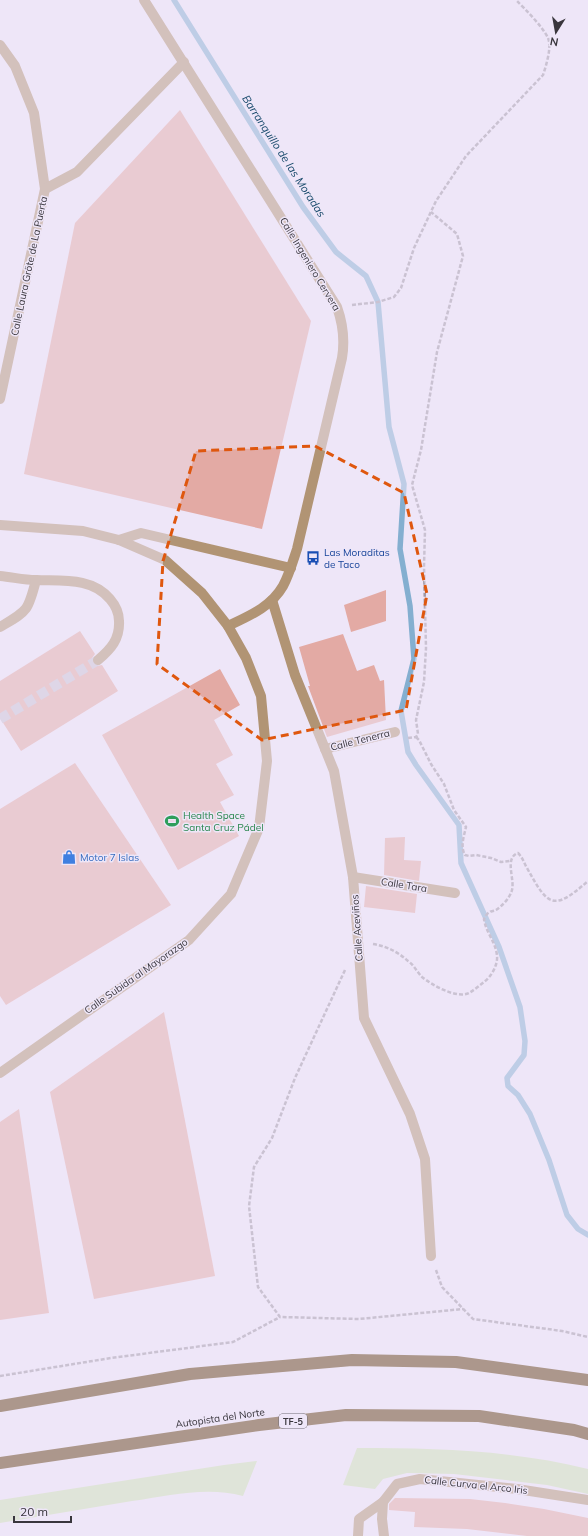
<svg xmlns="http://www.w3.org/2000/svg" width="588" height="1536" font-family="Mulish,sans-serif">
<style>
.green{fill:#cde3b3}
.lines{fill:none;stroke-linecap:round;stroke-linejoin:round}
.stream{stroke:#84afd0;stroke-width:5.5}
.building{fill:#e3aaa4}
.minor-tunnel{stroke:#cac3d3;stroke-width:10;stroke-dasharray:10 5;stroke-linecap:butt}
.path{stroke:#9e98a5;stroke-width:2.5;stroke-dasharray:4 2;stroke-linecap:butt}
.minor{stroke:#b19474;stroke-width:10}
.highway{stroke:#5b3909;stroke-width:12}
.marked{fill:none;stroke:#df570e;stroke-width:3;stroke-dasharray:8 5;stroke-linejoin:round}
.labels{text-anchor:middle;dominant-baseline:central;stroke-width:3;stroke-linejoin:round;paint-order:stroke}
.shield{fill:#eee6f8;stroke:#6f6b75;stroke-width:1}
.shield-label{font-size:9px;font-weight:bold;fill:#39363d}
.street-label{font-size:10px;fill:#39363d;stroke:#eee6f8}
.transit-label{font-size:10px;fill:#164399;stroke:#eee6f8;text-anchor:start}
.leisure-label{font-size:10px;fill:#27864d;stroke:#eee6f8;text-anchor:start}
.shop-label{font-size:10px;fill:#366cbe;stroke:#eee6f8;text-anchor:start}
.water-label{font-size:11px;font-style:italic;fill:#17496b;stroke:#eee6f8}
</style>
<rect width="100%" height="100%" fill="#eee6f8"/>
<g class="green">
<path d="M357,1448c77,0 156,2 231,21v25l-41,-9 -93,-11 -47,-1 -24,6 -8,10 -32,-4z"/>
<path d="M257,1461l-14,35c-37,-10 -74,0 -111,5 -44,7 -88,15 -132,22v-23l224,-35z"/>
</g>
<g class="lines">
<path class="stream" d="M174,0l129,207 33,45 30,24 12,26 11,125 15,57 -4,65 10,57 4,53 -13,52 7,41 8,13 43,60 2,38 38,84 21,60 5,34 -1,14 -17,23 1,8 10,9 12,19 19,46 18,55 11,14 10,6"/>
</g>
<g class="building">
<path d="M180,110l131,211 -49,208 -238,-55 51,-251z"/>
<path d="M386,590v31l-35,11 -7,-27z"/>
<path d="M80,631l15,23 -3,4 1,6 3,2 6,-1 16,26 -97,60 -21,-33v-37z"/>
<path d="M343,634l14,37 17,-6 6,16 4,-1 2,40 -59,17 -19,-51h2l-11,-39z"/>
<path d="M220,669l20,36 -26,15 19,35 -17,9 18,31 -14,7 19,34 -61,34 -76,-135z"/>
<path d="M75,763l96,142 -165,100 -6,-9v-187z"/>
<path d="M405,837l-1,23 17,1 -2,20 -35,-6 1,-37z"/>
<path d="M366,886l51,8 -2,19 -51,-6z"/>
<path d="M164,1012l51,264 -121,23 -44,-207z"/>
<path d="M19,1109l30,204 -49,7v-198z"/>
<path d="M395,1498l75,1 35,4 39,6 44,9v18h-61l-60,-7 -53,-2 1,-15 -26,-2v-6z"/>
</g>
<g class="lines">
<path class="minor-tunnel" d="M0,719l98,-59"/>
<g class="path">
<path d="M352,305l26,-3 16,-5 7,-9 13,-40 22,-47 30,-45 77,-81c3,-9 9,-28 5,-37 -5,-11 -23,-29 -32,-38"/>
<path d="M416,737l3,3 12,24 13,20 10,26 12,17c-2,9 -6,20 -1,28l4,1 7,-1 15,3 10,4 9,-1"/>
<path d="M408,738l8,-1 2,-3 -2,-14 8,-38 2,-34 -2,-82 1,-36 -13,-45 9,-35 16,-98 26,-96 -6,-22 -26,-22"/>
<path d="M373,944c13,2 25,8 35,17 6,4 9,11 14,16 10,8 34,22 47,16 5,-3 10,-7 15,-11 7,-5 14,-17 13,-26 -1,-14 -11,-23 -13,-37 1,-2 3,-6 6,-7 1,-1 4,-1 6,-2 6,-4 14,-12 16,-20 3,-11 -8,-32 6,-37 5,5 6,10 9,15 21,38 26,44 61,13"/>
<path d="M345,970l-50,108 -23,60 -18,29 -5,39 9,81 22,30 79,2 104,-10"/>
<path d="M436,1270l6,17 31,32 89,12 26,6"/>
<path d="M0,1376l111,-18 122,-16 47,-25"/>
</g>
<g class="minor">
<path d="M144,0l193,307c6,17 8,33 5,51l-45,191c-4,12 -8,26 -14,37 -12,21 -34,30 -55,40"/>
<path d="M0,45l15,21 19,47 11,76 -45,210"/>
<path d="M45,189l32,-17 107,-110"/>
<path d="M0,525l83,6 36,9 46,20 37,33 26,33 18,32 15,38 6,65 -8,67 -28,66 -42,46 -189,133"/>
<path d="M119,540l22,-7 150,35"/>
<path d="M0,576c12,1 24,4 36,4 26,1 56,-3 74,19 6,7 9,14 9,22 1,18 -8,28 -21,39"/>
<path d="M272,600l23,75 39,96 19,106 11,141 46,96 15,45 6,97"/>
<path d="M0,627c27,-16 28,-15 36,-47"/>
<path d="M325,749l70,-17"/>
<path d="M353,877l102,16"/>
<path d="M358,1536l1,-17 24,-17"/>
<path d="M384,1536l-2,-17 1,-17 14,-18 23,-5 97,10 71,11"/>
</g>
<g class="highway">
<path d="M0,1406l190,-32 162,-14 104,2 132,18"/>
<path d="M0,1463l259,-38 87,-10 133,1 95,14 14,4"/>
</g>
</g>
<path d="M0 0H588V1536H0ZM315,446l89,47 23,101 -21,116 -144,30 -105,-76 6,-103 33,-110z" fill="#eee6f8" fill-opacity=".55" fill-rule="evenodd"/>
<path class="marked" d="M315,446l89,47 23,101 -21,116 -144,30 -105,-76 6,-103 33,-110z"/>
<defs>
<symbol id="bus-bare" viewBox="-9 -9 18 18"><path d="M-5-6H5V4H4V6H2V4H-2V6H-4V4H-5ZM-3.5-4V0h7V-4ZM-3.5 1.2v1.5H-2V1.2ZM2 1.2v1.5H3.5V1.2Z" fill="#1a4fb4" stroke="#eee6f8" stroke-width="2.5" paint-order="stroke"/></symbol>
<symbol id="stadium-bare" viewBox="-9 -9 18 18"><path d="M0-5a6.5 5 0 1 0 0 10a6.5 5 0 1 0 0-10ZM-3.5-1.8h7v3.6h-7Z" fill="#2e9e5b" stroke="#eee6f8" stroke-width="2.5" paint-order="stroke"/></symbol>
<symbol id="shop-bare" viewBox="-9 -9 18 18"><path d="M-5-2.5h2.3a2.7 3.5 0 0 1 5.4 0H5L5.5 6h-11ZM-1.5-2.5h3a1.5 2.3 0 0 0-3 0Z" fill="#3f7fe0" stroke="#eee6f8" stroke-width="2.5" paint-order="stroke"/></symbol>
</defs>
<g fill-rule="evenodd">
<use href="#bus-bare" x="303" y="548" width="20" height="20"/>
<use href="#stadium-bare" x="162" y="811" width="20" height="20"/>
<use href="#shop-bare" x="59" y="847" width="20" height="20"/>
</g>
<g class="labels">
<rect class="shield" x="279" y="1414" width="28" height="14" rx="3"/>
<g class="shield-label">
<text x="293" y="1421">TF-5</text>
</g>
<g class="street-label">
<text transform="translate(310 264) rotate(59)">Calle Ingeniero Cervera</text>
<text transform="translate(29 266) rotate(-78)">Calle Laura Gröte de La Puerta</text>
<text transform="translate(360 740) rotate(-14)">Calle Tenerra</text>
<text transform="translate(404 885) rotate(9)">Calle Tara</text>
<text transform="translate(357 928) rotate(-94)">Calle Aceviños</text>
<text transform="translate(136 976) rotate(-35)">Calle Subida al Mayorazgo</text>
<text transform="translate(220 1418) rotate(-8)">Autopista del Norte</text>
<text transform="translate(476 1485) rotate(6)">Calle Curva el Arco Iris</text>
</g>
<g class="transit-label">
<text x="324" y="552">Las Moraditas<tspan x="324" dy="12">de Taco</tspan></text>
</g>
<g class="leisure-label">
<text x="183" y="815">Health Space<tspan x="183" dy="12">Santa Cruz Pádel</tspan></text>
</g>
<g class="shop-label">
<text x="80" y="857">Motor 7 Islas</text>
</g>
<g class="water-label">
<text transform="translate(284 156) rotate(57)">Barranquillo de las Moradas</text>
</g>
</g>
<g transform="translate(556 32) rotate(191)" stroke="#eee6f8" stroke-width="3" paint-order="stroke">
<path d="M0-3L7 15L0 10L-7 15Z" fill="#39363d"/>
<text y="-6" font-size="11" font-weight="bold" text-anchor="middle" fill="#39363d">N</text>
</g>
<path d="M14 1516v6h57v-6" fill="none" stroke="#39363d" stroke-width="2"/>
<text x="20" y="1516" font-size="12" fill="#39363d" stroke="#eee6f8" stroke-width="3" paint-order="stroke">20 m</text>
</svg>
